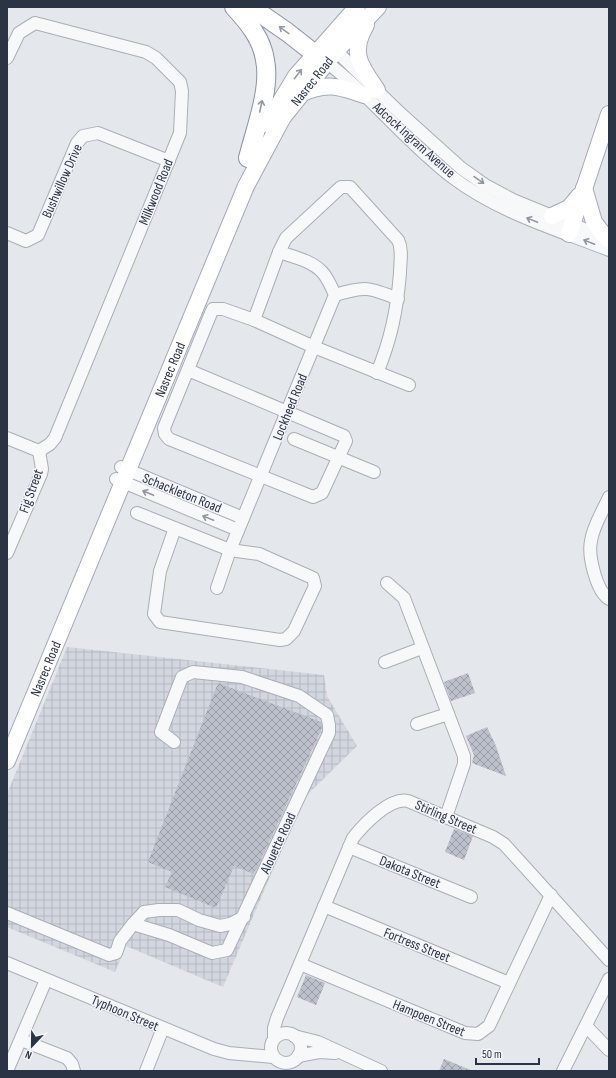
<svg xmlns="http://www.w3.org/2000/svg" width="616" height="1078" font-family="'Sofia Sans Condensed',sans-serif">
<style>
.industrial{fill:url(#industrial-grid)}
.building{fill:url(#building-cross-hatch)}
.lines{fill:none;stroke-linecap:round;stroke-linejoin:round}
.minor-casing{stroke:#a9aeb7;stroke-width:14}
.major-casing{stroke:#a3abb8;stroke-width:18}
.highway-casing{stroke:#8b94a3;stroke-width:20}
.minor{stroke:#f7f8fa;stroke-width:12}
.major{stroke:#fff;stroke-width:16}
.highway{stroke:#fff;stroke-width:18}
.oneway{stroke:#959aa2}
.oneway2{stroke:#9196a0}
.labels{text-anchor:middle;dominant-baseline:central;stroke-width:3;stroke-linejoin:round;paint-order:stroke}
.street-label{font-size:14px;fill:#2b3445;stroke:#f4f6f9}
</style>
<defs>
<pattern id="industrial-grid" width="8" height="8" patternUnits="userSpaceOnUse"><rect width="8" height="8" fill="#d2d6de"/><path d="M0 4h8M4 0v8" fill="none" stroke="#b4b8c0"/></pattern>
<pattern id="building-cross-hatch" width="8" height="8" patternUnits="userSpaceOnUse"><rect width="8" height="8" fill="#bbc0ca"/><path d="M0 0l8 8M0 8l8-8" fill="none" stroke="#989da6"/></pattern>
</defs>
<rect width="100%" height="100%" fill="#e4e7ec"/>
<path class="industrial" d="M67,647l257,28 3,21 30,50 -54,53 -80,188 -97,-41 -11,26 -108,-45v-133z"/>
<g class="building">
<path d="M468,673l7,20 -24,8 -7,-19z"/>
<path d="M218,683l103,39 1,6 -68,146 -20,-8 -18,42 -51,-21 7,-15 -24,-10z"/>
<path d="M487,727l9,19 10,30 -34,-13 2,-8 -8,-19z"/>
<path d="M454,829l19,7 -9,24 -19,-8z"/>
<path d="M306,975l19,8 -9,22 -19,-8z"/>
<path d="M444,1059l29,12h-34z"/>
</g>
<g class="lines">
<defs>
<g id="minor">
<path d="M330,45l70,68 61,55 24,17 28,15 93,38"/>
<path d="M7,58l12,-25 16,-10 111,29 10,6 24,24 2,9 -2,42 -125,305 -5,6 -11,7 -32,-13"/>
<path d="M321,58c48,35 84,83 131,119 46,35 104,52 157,73"/>
<path d="M7,233l19,8 12,-6 39,-92 6,-7 15,-3 71,28"/>
<path d="M279,252c15,5 34,9 44,21 5,6 9,15 12,22"/>
<path d="M335,295c30,-9 34,-8 63,4"/>
<path d="M254,320l25,-68 7,-14 55,-51h9l48,53c5,10 2,22 2,33 -3,37 -9,66 -23,100"/>
<path d="M188,370l156,66 2,5 -24,52 -9,4 -144,-58 -4,-5 -1,-6 47,-115 2,-4h10l31,11 60,27 95,38"/>
<path d="M294,439l80,33"/>
<path d="M121,467l122,51"/>
<path d="M116,479l122,51"/>
<path d="M609,497c-6,14 -16,29 -18,44 -3,14 5,50 18,58"/>
<path d="M137,513l93,37 29,4 54,24 2,8 -21,45 -8,8 -6,1 -120,-18 -6,-8 6,-43 15,-43"/>
<path d="M7,553l34,-79 1,-5 -3,-18"/>
<path d="M387,583l17,15 60,158v8l-18,53"/>
<path d="M217,588l13,-38 105,-255"/>
<path d="M385,662l37,-14"/>
<path d="M417,724l31,-10"/>
<path d="M349,847l122,50"/>
<path d="M324,906l185,77"/>
<path d="M7,913l102,42 7,-2 4,-12 13,-17 36,11 43,18 15,-3 102,-217v-8l-2,-10 -28,-19 -57,-19 -49,-5 -11,5 -21,55 13,10"/>
<path d="M133,924l11,-12 15,-2h19l21,10 21,6 10,-2 14,-7"/>
<path d="M7,963l207,86 15,4 44,4"/>
<path d="M300,964l165,69 13,1 11,-8 62,-131"/>
<path d="M586,1026l23,24"/>
<circle cx="286" cy="1048" r="15"/>
<path d="M294,1036l24,6 63,29"/>
<path d="M274,1039v-11l3,-10 76,-180c11,-14 37,-41 55,-37l85,36 11,7 105,116"/>
<path d="M21,1040l46,18 5,6 2,7"/>
<path d="M298,1056l21,-4 16,1"/>
<path d="M7,1071l39,-91"/>
<path d="M146,1071l17,-43"/>
<path d="M563,1071l46,-92"/>
</g>
<g id="major">
<path d="M366,25c-17,28 -5,42 11,65"/>
<path d="M300,94c26,-12 38,-8 64,1"/>
<path d="M267,124l29,-48 61,-69"/>
<path d="M584,188l10,34 13,17"/>
<path d="M552,216l17,-8 10,-12"/>
<path d="M569,234l40,-120"/>
<path id="s1" d="M7,761l239,-575 37,-69 53,-66 42,-44"/>
</g>
<g id="highway">
<path d="M234,7c14,15 28,32 31,53 6,29 -10,70 -17,98"/>
<path d="M251,7l36,25 28,22"/>
</g>
</defs>
<use href="#minor" class="minor-casing"/>
<use href="#major" class="major-casing"/>
<use href="#highway" class="highway-casing"/>
<use href="#minor" class="minor"/>
<use href="#major" class="major"/>
<use href="#highway" class="highway"/>
</g>
<defs><path id="oneway-shaft" d="M-6 0H5M1.5-3L5.5 0L1.5 3" fill="none" stroke-width="1.6" stroke-linecap="round" stroke-linejoin="round"/></defs>
<g class="oneway">
<use href="#oneway-shaft" transform="translate(284 30) rotate(-144)"/>
<use href="#oneway-shaft" transform="translate(298 74) rotate(-52)"/>
<use href="#oneway-shaft" transform="translate(261 106) rotate(-78)"/>
</g>
<g class="oneway2">
<use href="#oneway-shaft" transform="translate(479 180) rotate(35)"/>
<use href="#oneway-shaft" transform="translate(532 220) rotate(-158)"/>
<use href="#oneway-shaft" transform="translate(589 242) rotate(-158)"/>
<use href="#oneway-shaft" transform="translate(148 493) rotate(-157)"/>
<use href="#oneway-shaft" transform="translate(208 518) rotate(-158)"/>
</g>
<g class="labels">
<g class="street-label">
<text stroke="none"><textPath href="#s1" startOffset="747">Nasrec Road</textPath></text>
<text transform="translate(414 140) rotate(42)">Adcock Ingram Avenue</text>
<text transform="translate(62 181) rotate(-66)">Bushwillow Drive</text>
<text transform="translate(156 192) rotate(-68)">Milkwood Road</text>
<text stroke="none"><textPath href="#s1" startOffset="424">Nasrec Road</textPath></text>
<text transform="translate(290 407) rotate(-68)">Lockheed Road</text>
<text transform="translate(31 491) rotate(-70)">Fig Street</text>
<text transform="translate(182 493) rotate(22)">Schackleton Road</text>
<text stroke="none"><textPath href="#s1" startOffset="100">Nasrec Road</textPath></text>
<text transform="translate(446 817) rotate(23)">Stirling Street</text>
<text transform="translate(278 843) rotate(-65)">Alouette Road</text>
<text transform="translate(410 872) rotate(22)">Dakota Street</text>
<text transform="translate(417 945) rotate(22)">Fortress Street</text>
<text transform="translate(125 1013) rotate(23)">Typhoon Street</text>
<text transform="translate(429 1018) rotate(22)">Hampoen Street</text>
</g>
</g>
<rect width="616" height="1078" fill="none" stroke="#2b3445" stroke-width="16"/>
<g transform="translate(32 1046) rotate(202)" stroke="#f4f6f9" stroke-width="3" paint-order="stroke">
<path d="M0-3L7 15L0 10L-7 15Z" fill="#2b3445"/>
<text y="-6" font-size="11" font-weight="bold" text-anchor="middle" fill="#2b3445">N</text>
</g>
<path d="M476 1058v6h63v-6" fill="none" stroke="#2b3445" stroke-width="2"/>
<text x="482" y="1058" font-size="12" fill="#2b3445" stroke="#f4f6f9" stroke-width="3" paint-order="stroke">50 m</text>
</svg>
